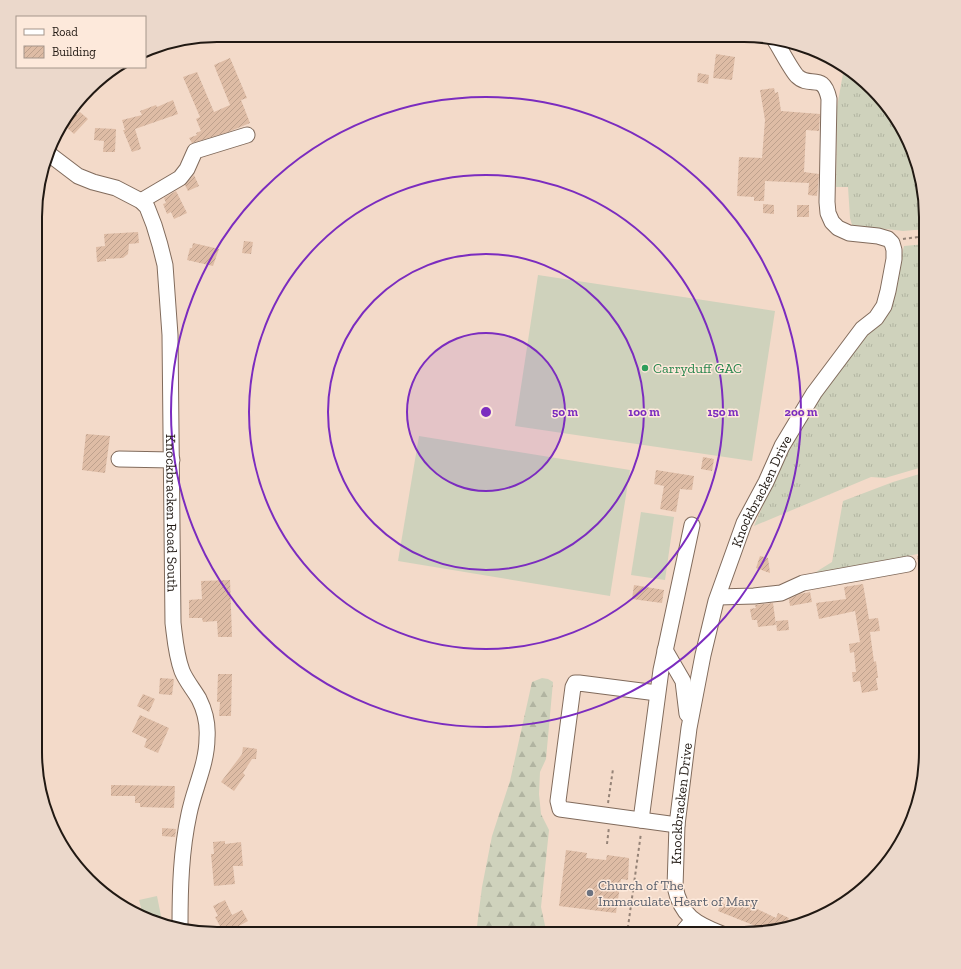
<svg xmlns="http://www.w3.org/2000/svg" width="961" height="969" font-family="'Zilla Slab',serif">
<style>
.grass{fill:url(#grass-tufts)}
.forest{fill:url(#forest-firs)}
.pitch{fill:#cfd2bc}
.building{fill:url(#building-hatch)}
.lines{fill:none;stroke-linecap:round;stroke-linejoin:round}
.minor-casing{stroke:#816b5c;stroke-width:17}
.path{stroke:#958377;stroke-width:2;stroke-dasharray:3 3;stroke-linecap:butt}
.minor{stroke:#fff;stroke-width:15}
.ring{fill:none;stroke:#7b2cbf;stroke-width:2}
.leisure-dot{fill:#2e9e5b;stroke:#fde9db;stroke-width:1.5}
.worship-dot{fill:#6b7280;stroke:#fde9db;stroke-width:1.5}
.labels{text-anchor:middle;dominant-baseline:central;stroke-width:3;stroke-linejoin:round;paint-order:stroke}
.leisure-label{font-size:14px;fill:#27864d;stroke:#fde9db;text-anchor:start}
.street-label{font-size:14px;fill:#211913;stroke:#fde9db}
.worship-label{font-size:14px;fill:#5b616d;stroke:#fde9db;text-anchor:start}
.rim{fill:none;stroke:#211913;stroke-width:2}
.centre{fill:#7b2cbf;stroke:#fde9db;stroke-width:2}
.ring-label{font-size:12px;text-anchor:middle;font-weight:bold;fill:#7b2cbf;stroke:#fde9db;stroke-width:3;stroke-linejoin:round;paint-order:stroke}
</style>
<defs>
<pattern id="grass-tufts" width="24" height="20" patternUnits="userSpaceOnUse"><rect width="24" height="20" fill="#cfd2bc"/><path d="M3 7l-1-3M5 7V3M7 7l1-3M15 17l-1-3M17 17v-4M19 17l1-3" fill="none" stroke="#b1b4a1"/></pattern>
<pattern id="forest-firs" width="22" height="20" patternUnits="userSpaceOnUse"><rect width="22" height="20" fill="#cfd2bc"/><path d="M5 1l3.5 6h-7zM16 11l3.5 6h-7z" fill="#b1b4a1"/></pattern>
<pattern id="building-hatch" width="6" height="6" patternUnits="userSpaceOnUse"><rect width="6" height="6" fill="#debca5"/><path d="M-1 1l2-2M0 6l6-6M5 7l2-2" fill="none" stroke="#bea18d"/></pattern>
</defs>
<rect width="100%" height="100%" fill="#f3dac9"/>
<g class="grass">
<path d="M844,68l44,39 28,52 10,47v23l-23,2 -51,-6 -2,-7 -2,-31h-12l1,-80z"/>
<path d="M926,244v222l-41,12 -14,-1 -117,49 30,-69 15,-28 95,-143 10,-40z"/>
<path d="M926,472v80l-70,16 -45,7 21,-13 11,-61 50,-19z"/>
</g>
<path class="forest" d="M542,678l6,1 5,3 -7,77 -6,13 -1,22 2,20 8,16 -8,77 5,23 4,4h-74l6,-47 10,-51 18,-55 22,-99z"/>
<g class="pitch">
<path d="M538,275l237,36 -23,150 -237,-35z"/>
<path d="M419,436l211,34 -20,126 -212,-35z"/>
<path d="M641,512l33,5 -9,63 -34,-5z"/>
<path d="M157,896l5,25 -19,-6 -4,-15z"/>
</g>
<g class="building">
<path d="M716,54l19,3 -3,23 -19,-2z"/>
<path d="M230,58l17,40 -6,2 9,23 -22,9 -36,11 -3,-5 8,-3 -1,-2 5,-2 -5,-12 4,-2 -17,-40 14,-5 17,40 16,-7 -16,-40z"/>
<path d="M698,73l11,2 -1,9 -11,-2z"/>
<path d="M774,88l1,5 3,-1 3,19 39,3 -1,17 -13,-1 -2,42 15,2 -2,22 -9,-1 1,-12 -44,-2 -1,20h-10v-4l-17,-1 2,-39 23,1 3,-38 -5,-30z"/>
<path d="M173,100l5,14 -43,15 6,20 -9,3 -9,-22h2l-3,-10 20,-5 -2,-4 16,-6 1,2z"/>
<path d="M72,111l5,4 3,-3 8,7 -14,15 -8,-7 2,-2 -4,-4z"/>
<path d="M95,128l21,1 -1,23h-12l1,-11 -10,-1z"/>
<path d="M194,175l5,11 -11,5 -3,-6z"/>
<path d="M176,191l11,22 -13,6 -3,-7 -4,2 -4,-10 3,-1 -2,-5z"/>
<path d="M763,204l11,1v9l-11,-1z"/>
<rect x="797" y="205" width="12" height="12"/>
<path d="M138,232l1,11 -10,1 -1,10 -5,4 -17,1v2l-9,1 -1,-15 9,-1 -1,-12z"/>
<path d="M244,241l9,1 -2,12 -9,-1z"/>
<path d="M193,243l26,6 -6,17 -26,-6 3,-12h2z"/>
<path d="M86,434l24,2 -5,37 -23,-3z"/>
<path d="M703,457l11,2 -2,12 -11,-2z"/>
<path d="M656,470l38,6 -2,14 -12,-1 -4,23 -16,-3 4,-23 -10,-2z"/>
<path d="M926,555v25l-5,1 -4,-25z"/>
<path d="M760,556l8,2 2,15 -14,-5z"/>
<path d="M230,580l2,57h-14l-1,-16 -14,1 -1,-4h-13v-18l13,-1 -1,-18z"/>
<path d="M863,584l6,35 9,-1 2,13 -10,1 4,30 2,-1 2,17h-2l2,12 -16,3 -2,-12 -7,1 -1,-10h4l-2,-20 -4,1 -1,-9 11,-2 -5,-31 -36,8 -3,-16 30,-4 -2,-12z"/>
<path d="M634,585l30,5 -2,13 -30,-4z"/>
<path d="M810,592l2,10 -22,4 -1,-7 11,-5z"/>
<path d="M773,603l3,22 -18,2 -1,-7h-5l-2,-11 6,-1 -1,-3z"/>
<path d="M788,620l1,10 -12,1 -1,-10z"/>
<path d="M218,674h14l-1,42h-12l1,-14h-3z"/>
<path d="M160,678l14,1 -2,16 -13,-1z"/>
<path d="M143,694l12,5 -6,13 -12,-6z"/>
<path d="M140,715l29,13 -11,25 -14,-6 3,-8 -15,-7z"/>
<path d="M243,747l14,2 -1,10h-4l-9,14 2,2 -11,16 -13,-9 21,-28z"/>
<path d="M111,785l64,1 -1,22 -34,-1v-4h-5v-7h-24z"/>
<path d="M162,828l14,1 -1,8 -13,-1z"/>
<path d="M225,841v3l16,-2 2,24h-10l2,18 -21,2 -3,-32h3l-1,-12z"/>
<path d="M566,850l21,3 -1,5 20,2 1,-5 22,3 -1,22 -7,-1 -5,34 -57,-7z"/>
<path d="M225,900l7,15 10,-5 6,11 -22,12 -3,-6 -2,1 -6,-11 3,-1 -5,-10z"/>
<path d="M721,903l10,3 2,-3 12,4 2,-4 8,3v2l21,10 2,-5 11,5 -2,4 8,4 -29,5 -13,-6 -35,-14z"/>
</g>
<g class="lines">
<defs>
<g id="minor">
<path id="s1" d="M49,154l29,22 15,6 23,6 25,13 6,6 7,18 6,20 5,20 5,70 3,288c2,16 3,32 9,48 4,10 12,19 17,28 6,12 9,26 8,39 0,26 -13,51 -18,76 -8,37 -9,74 -9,112"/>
<path d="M141,201l39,-23 7,-9 8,-18 52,-16"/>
<path d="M119,459l53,1"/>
<path d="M718,597l36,-1 27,-3 22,-10 105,-19"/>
<path d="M665,650l18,31 4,33"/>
<path d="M657,693l-78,-10h-4l-2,4 -15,114 2,8 117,16"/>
<path d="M641,820l20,-150 31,-145"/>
<path d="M681,934l12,-14"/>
<path id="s2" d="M722,934c-26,-10 -41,-18 -47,-47l2,-62 12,-97 14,-73 13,-54 28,-78 22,-41 16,-36 32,-53 48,-64 14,-11 8,-12 4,-15 6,-32v-9l-2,-7 -4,-4 -10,-3 -29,-3 -11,-5 -6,-6 -4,-9 -1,-11 2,-103c-6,-28 -19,-10 -32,-23 -7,-8 -17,-28 -23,-37"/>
</g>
</defs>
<use href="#minor" class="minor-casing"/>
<g class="path">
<path d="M903,239l23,-3"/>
<path d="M608,803l5,-34"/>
<path d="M607,844l2,-17"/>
<path d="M627,934l14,-101"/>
</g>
<use href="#minor" class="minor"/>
</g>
<circle cx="486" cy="412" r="79" fill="#7b2cbf" fill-opacity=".12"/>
<g class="ring">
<circle cx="486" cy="412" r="79"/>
<circle cx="486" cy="412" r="158"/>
<circle cx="486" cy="412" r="237"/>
<circle cx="486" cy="412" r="315"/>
</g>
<circle class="leisure-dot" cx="645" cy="368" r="4"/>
<circle class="worship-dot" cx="590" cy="893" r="4"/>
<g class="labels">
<g class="leisure-label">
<text x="653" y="368">Carryduff GAC</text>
</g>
<g class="street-label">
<text stroke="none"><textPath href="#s2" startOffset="479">Knockbracken Drive</textPath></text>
<text stroke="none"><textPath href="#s1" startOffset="422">Knockbracken Road South</textPath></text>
<text stroke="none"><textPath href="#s2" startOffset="154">Knockbracken Drive</textPath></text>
</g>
<g class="worship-label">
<text x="598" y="885">Church of The<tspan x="598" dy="16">Immaculate Heart of Mary</tspan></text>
</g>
</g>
<path d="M0 0H961V969H0ZM217 42H744A175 175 0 0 1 919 217V752A175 175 0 0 1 744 927H217A175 175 0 0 1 42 752V217A175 175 0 0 1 217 42Z" fill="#ebd8cb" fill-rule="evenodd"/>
<path class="rim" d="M217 42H744A175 175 0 0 1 919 217V752A175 175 0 0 1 744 927H217A175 175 0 0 1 42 752V217A175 175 0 0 1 217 42Z"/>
<circle cx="486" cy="412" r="6" class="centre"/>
<g class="ring-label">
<text x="565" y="416">50 m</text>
<text x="644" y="416">100 m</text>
<text x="723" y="416">150 m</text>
<text x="801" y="416">200 m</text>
</g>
<rect x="16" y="16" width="130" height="52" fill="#fde9db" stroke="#a5968b"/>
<rect x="24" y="29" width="20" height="6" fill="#ffffff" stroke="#a5968b"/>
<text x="52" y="36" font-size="12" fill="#211913">Road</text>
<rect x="24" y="46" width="20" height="12" fill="url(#building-hatch)" stroke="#a5968b"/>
<text x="52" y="56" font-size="12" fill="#211913">Building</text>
</svg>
